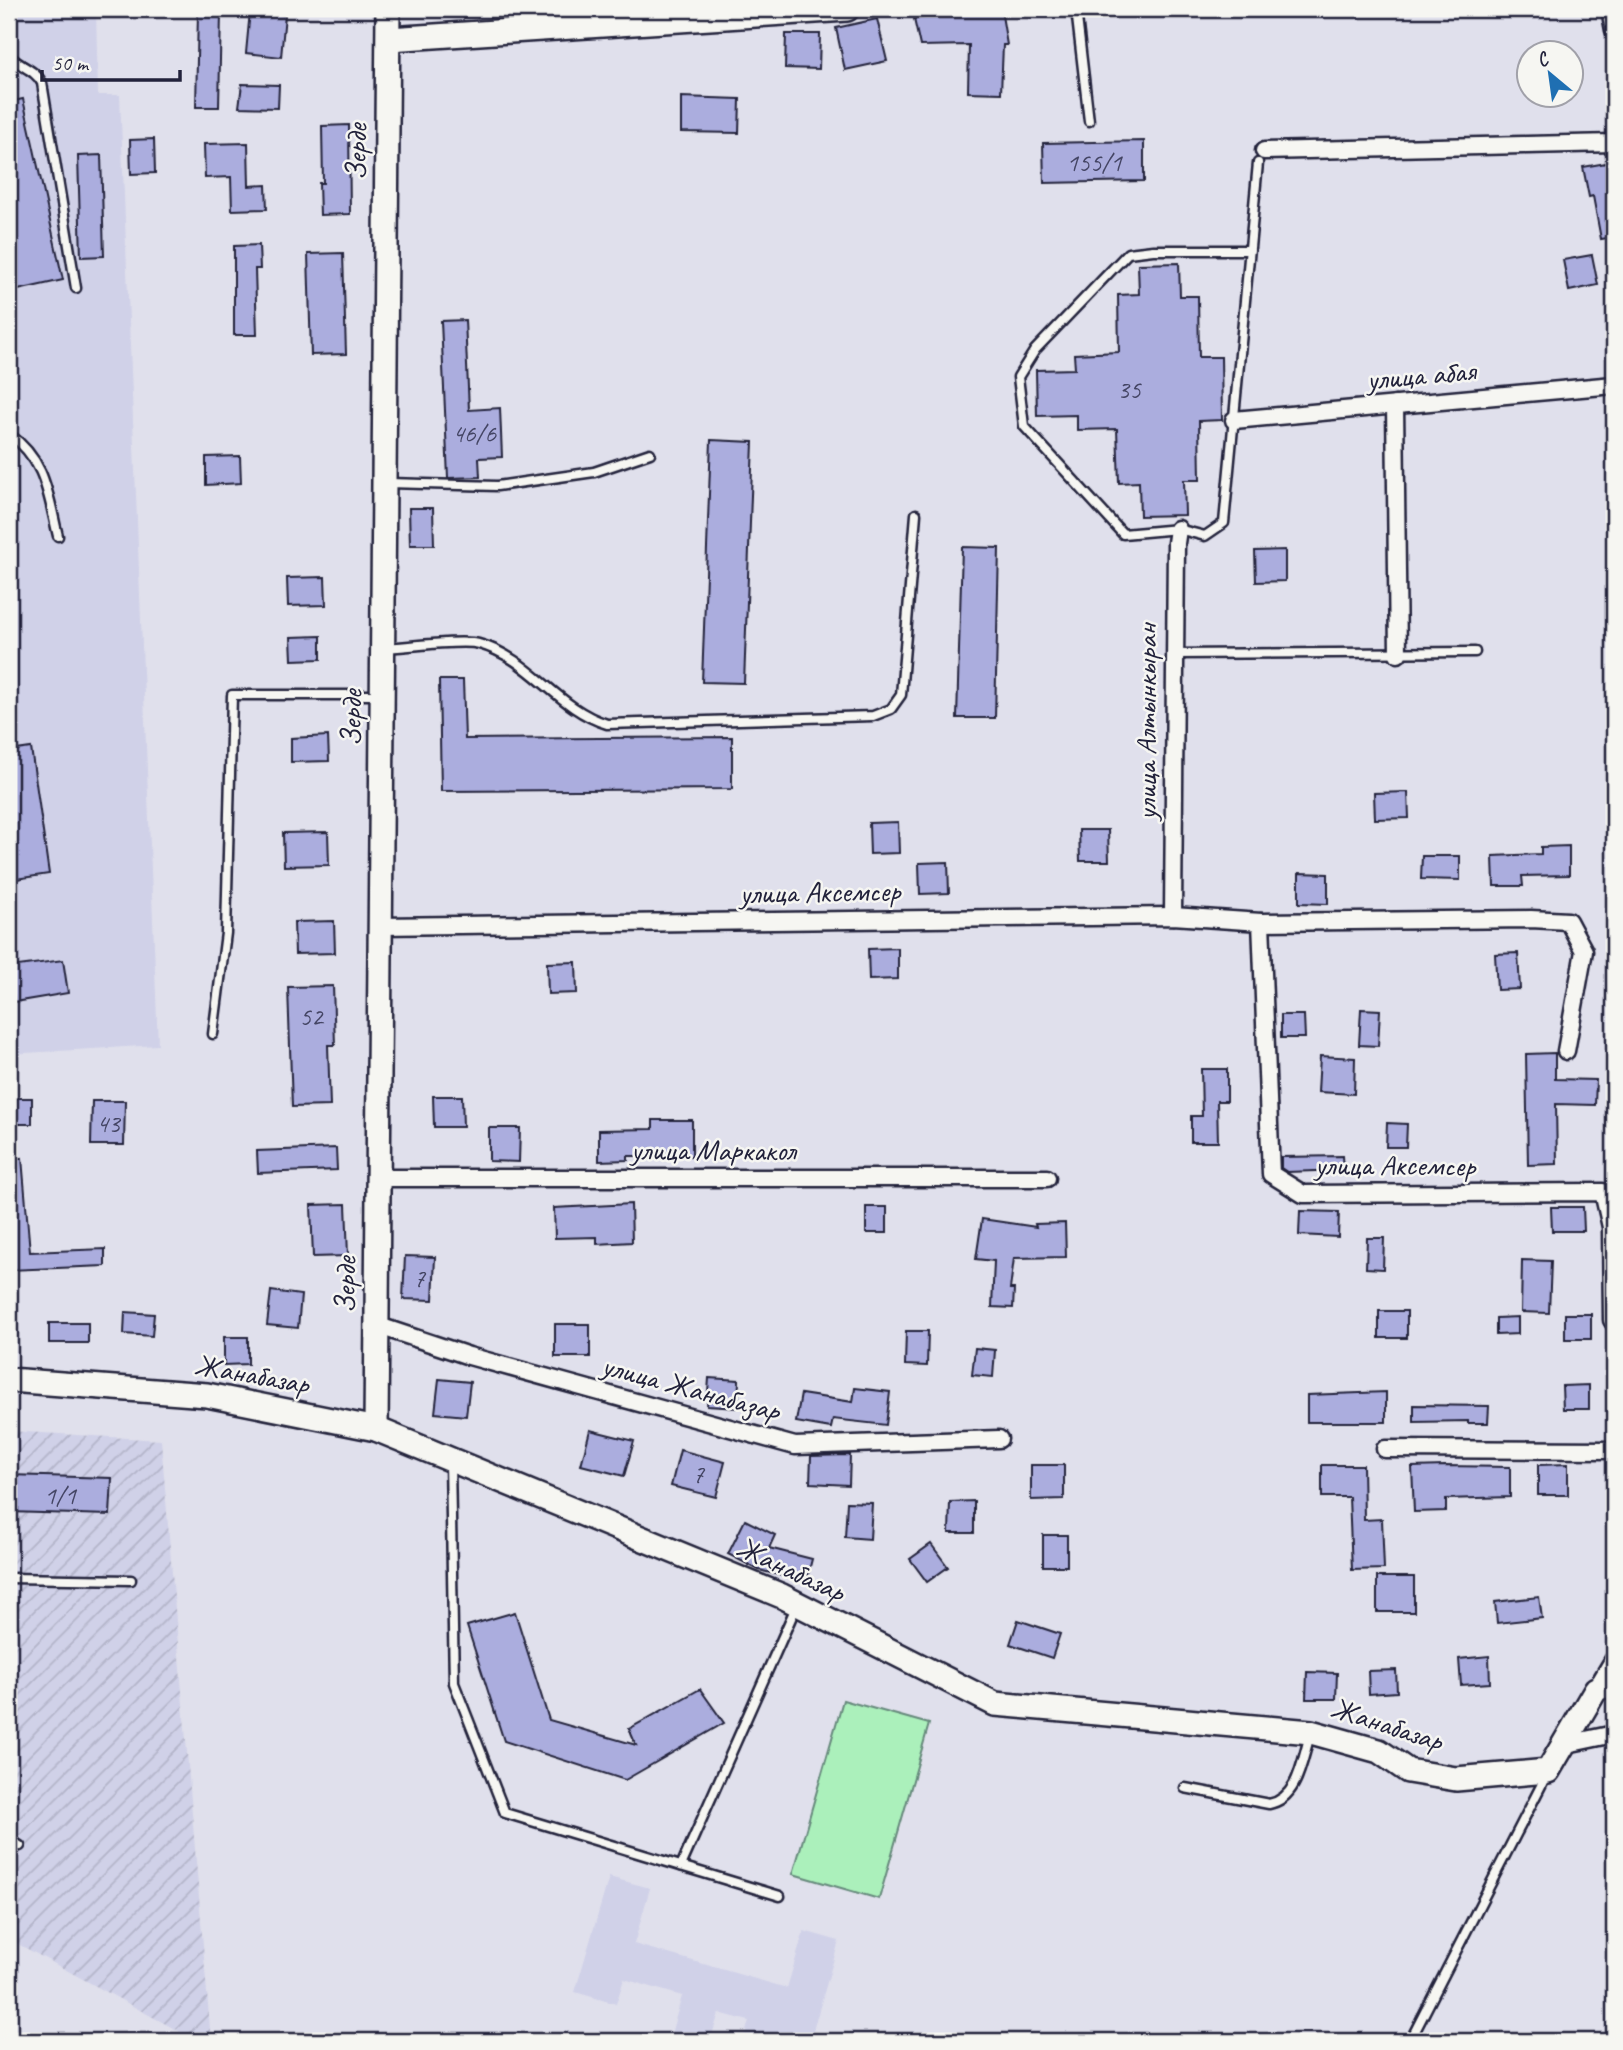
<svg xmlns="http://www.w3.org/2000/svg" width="1623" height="2050" font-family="Caveat,sans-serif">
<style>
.built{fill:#d0d1e8}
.industrial{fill:url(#industrial-furrows)}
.green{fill:#abf0bb;stroke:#66897b;stroke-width:2}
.building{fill:#abadde;stroke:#22223b;stroke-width:2}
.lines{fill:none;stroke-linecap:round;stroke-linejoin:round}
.lane-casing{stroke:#22223b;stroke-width:13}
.street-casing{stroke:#22223b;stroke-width:21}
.secondary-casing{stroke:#22223b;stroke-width:28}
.lane{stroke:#f6f6f2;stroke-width:8}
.street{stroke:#f6f6f2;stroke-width:16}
.secondary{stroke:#f6f6f2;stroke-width:23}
.labels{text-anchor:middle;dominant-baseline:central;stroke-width:5;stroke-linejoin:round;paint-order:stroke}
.number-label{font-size:26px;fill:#444564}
.street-label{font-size:30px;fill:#22223b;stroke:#f6f6f2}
</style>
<defs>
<pattern id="industrial-furrows" width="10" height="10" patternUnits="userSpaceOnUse" patternTransform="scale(1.75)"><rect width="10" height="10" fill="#d0d1e8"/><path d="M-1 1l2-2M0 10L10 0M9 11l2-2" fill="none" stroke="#b2b3c8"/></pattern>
</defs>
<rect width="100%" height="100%" fill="#e0e0ec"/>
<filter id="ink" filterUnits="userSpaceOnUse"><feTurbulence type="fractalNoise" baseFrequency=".0143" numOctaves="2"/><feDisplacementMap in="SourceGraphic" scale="14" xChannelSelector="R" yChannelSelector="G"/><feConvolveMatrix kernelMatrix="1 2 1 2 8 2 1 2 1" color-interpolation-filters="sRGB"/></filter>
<g filter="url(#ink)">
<g class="built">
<path d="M9,9h87l2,86h22l38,950 -149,9z"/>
<path d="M609,1877l41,11 -16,56 153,44 17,-57 35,10 -29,100h-67l6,-20 -30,-8 -9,28h-41l13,-45 -58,-17 -8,25 -41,-12z"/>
</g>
<path class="industrial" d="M9,1431l152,9 50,601h-14l-188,-102z"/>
<path class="green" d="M843,1700l86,24 -50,175 -86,-25z"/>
<g class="building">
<path d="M975,9h26l6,36h-4l-2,48 -33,-1 1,-47 -49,1 -6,-27z"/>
<path d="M198,11l23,1 -2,95h-23z"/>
<path d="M250,11l35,4 -4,42 -35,-4z"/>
<path d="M877,19l10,42 -42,9 -9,-42z"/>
<path d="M786,34h34l-1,35 -34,-1z"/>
<path d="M242,84l37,1 -1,23 -39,-1z"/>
<path d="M681,97l59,2 -1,34 -58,-1z"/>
<path d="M23,99l40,181 -54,12v-190z"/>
<path d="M349,125l1,89 -30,1 -1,-32h4l-1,-57z"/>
<path d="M154,139l1,34 -24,1 -1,-34z"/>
<path d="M1144,141v40l-100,2 -1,-40z"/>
<path d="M248,143l1,43 17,-1 1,24 -35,1 -1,-33 -26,1 -1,-34z"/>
<path d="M101,155l3,101 -23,1 -3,-101z"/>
<path d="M1612,162l2,14v61l-13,2 -8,-43 -4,1 -6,-30z"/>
<path d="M259,245l1,24h-5l2,66h-23v-89z"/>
<path d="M343,253l3,101 -35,1 -3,-101z"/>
<path d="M1592,255l6,30 -29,6 -6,-31z"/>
<path d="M1179,263l1,33h18l1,61h22l1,63 -23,1 1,59h-16l1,35 -45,1 -1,-34 -20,1 -2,-54 -40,1v-15l-40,1 -1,-46 39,-1 -1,-15 45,-2 -1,-57 21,-1 -1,-30z"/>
<path d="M465,320l4,90 31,-2 2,49 -23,1 1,19 -32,1 -7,-157z"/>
<path d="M711,440l42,2 -9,241 -42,-1z"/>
<path d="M240,456l1,27 -35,2v-28z"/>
<path d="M409,508h24l1,37h-24z"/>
<path d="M962,547l37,1 -4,170h-38z"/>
<path d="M1285,550v31l-29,1 -1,-31z"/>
<path d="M325,577l1,28 -38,1 -1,-28z"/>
<path d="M321,636v23l-29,1 -1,-23z"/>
<path d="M439,680h24l2,59 267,-2v52l-291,2z"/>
<path d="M328,736l1,25 -38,1v-24z"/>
<path d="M31,748l18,126 -40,6v-129z"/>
<path d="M1408,792l1,26 -34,1 -1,-26z"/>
<path d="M898,822l1,31 -29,1 -1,-31z"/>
<path d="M1079,830h29l1,31h-29z"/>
<path d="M328,832l1,33 -45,1 -1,-33z"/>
<path d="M1569,846v29l-47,1 1,10h-29l-1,-30 48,-2v-7z"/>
<path d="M1422,856h38v24l-39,-1z"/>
<path d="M948,862l1,31 -29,1 -1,-31z"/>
<path d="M1299,873l29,1v30l-29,-1z"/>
<path d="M334,921l1,32 -40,1 -1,-32z"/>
<path d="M898,948v31l-29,1 -1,-31z"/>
<path d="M1518,953l2,36 -23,1 -2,-36z"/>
<path d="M63,960l5,33 -54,9 -4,-35z"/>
<path d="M576,962l1,31 -29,1 -1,-31z"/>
<path d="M333,986l2,59h-7l2,61 -38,1 -4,-120z"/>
<path d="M1361,1009l19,1 -2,36 -19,-1z"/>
<path d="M1281,1015h23l1,23h-24z"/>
<path d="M1555,1053v26l41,1 -1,25 -39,-1 1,60 -29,1 -2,-111z"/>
<path d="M1320,1056l35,2 -1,36 -36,-2z"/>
<path d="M1201,1069h26v32h-10l1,41h-27v-26h11z"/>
<path d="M433,1096h29l1,31h-29z"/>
<rect x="9" y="1098" width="23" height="26"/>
<path d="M92,1101h33l-1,44h-33z"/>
<path d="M653,1120h39v36h-64v4l-29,1v-31l54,-1z"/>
<path d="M1387,1123l20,1 -1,23h-20z"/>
<path d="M489,1128h31l-1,34 -30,-1z"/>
<path d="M336,1148l1,22 -79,3 -1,-22z"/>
<path d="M1342,1156l1,14 -56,2 -6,-4v-11z"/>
<path d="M22,1158l8,94 75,-3v17l-96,4v-110z"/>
<path d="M346,1204l2,52 -35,1 -2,-52z"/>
<path d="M631,1204l1,38 -35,2v-7l-42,1 -1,-30z"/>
<rect x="866" y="1207" width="21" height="26"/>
<path d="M1551,1207h32l1,24h-32z"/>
<path d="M1300,1211l39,1 -1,25 -39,-2z"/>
<path d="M982,1219l54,8 -1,-3 30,-1 1,34 -52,1 -4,31h4l-1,19 -21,-1 2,-46 -18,-2z"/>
<path d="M1367,1238h17l-1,31 -17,-1z"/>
<path d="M405,1256l30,1 -2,43 -30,-1z"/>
<path d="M1522,1260l29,1 -2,52 -28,-1z"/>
<path d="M271,1291l30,4 -3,33 -31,-3z"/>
<rect x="1379" y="1311" width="28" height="27"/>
<path d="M125,1312l29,2 -2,22 -28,-2z"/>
<rect x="1565" y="1314" width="26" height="25"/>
<path d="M1518,1317v17l-22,1v-17z"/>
<rect x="49" y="1323" width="39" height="20"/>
<rect x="555" y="1324" width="35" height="33"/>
<path d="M906,1331h22l-1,35 -22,-1z"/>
<path d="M224,1337h24v27l-24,1z"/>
<path d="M975,1348l20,2 -2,27 -21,-2z"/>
<path d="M709,1378l30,2 -1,28 -31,-2z"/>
<path d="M439,1379l31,3 -4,34 -31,-3z"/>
<path d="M1589,1385v24h-26l-1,-23z"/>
<path d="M855,1388l35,4 -4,33 -53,-6 -2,9 -35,-6 5,-28 52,8z"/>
<path d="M1386,1392v30h-79v-27z"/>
<path d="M1414,1405l75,1 -1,17h-20v-2l-54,1z"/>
<path d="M590,1430l44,11 -10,35 -43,-11z"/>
<path d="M680,1450l45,12 -9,35 -45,-11z"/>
<path d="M850,1455l-1,30 -39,-2 1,-27z"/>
<path d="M1568,1464v31h-30v-30z"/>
<path d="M1031,1465h33v34l-33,1z"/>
<path d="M1322,1465h41l1,55 18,-1 2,50 -32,1 -3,-73h-27z"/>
<path d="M1445,1466l65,1v30l-64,2v12l-32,1 -2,-45z"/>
<path d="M9,1475l103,3 -2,37 -101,-3z"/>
<path d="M974,1501v32h-25l1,-31z"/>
<path d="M847,1502l25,1 -2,36 -25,-2z"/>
<path d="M745,1520l30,15 -6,13 43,11 -6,23 -47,-12 -31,-16z"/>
<rect x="1043" y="1535" width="24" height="31"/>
<path d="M931,1544l17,23 -21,15 -17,-23z"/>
<rect x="1377" y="1577" width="37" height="35"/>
<path d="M1539,1597l3,21 -45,5 -2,-21z"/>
<path d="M515,1612l34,108 87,25 -7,-16 71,-40 24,34 -99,57 -121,-39 -37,-115z"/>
<path d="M1018,1620l42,14 -8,24 -42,-14z"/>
<path d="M1489,1656l1,27 -29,2 -2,-26z"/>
<path d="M1396,1670l1,22 -28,2 -1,-23z"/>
<path d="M1307,1672l30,1 -1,26h-30z"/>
</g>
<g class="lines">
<defs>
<g id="lane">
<path d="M1076,9l13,112"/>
<path d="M9,55c10,12 26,14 33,28l34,205"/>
<path d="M1250,250h-97l-25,3 -93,97 -17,27 6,49 99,108 55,-5 27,7 19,-13c12,-120 23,-240 34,-360"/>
<path d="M9,434c37,26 39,61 49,102"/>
<path d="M388,483l109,3 97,-14 56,-19"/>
<path d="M386,648c20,-1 77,-9 93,-4 52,14 78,65 128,80l266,-8 18,-7 10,-14 15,-181"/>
<path d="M1175,654l300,-2"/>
<path d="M213,1034l13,-101 6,-238h147"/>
<path d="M450,1462l4,221 51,130 275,83"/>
<path d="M9,1578l122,2"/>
<path d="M1185,1788l84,16c29,-5 33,-44 41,-69"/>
<path d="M9,1839l11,7"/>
<path d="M681,1866l115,-259"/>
<path d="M1410,2041l137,-267"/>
</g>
<g id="street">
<path d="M1610,9l4,21"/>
<path d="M1264,151l350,-8"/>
<path d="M1395,405l3,249"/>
<path d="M1234,420l380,-35"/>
<path d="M1173,916l3,-373 2,-14"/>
<path d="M1261,922l10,252 32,20 300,-2 8,35 1,93 2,3"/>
<path d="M380,926l793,-10 88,6 270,-3 37,2 16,30 -18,100"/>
<path d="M378,1178h669"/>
<path d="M376,1325l93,31 326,90 204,-7"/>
<path d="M1385,1449l229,1"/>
<path d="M1596,1689l18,-30"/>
<path d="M1562,1745l52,-11"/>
</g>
<g id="secondary">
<path d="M389,39l458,-30"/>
<path d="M9,1380l198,15 169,34 406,167 213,108 316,28 68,19 29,20 48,8 92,-8 48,-82 18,-6"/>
<path d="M376,1429l12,-1420"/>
</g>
</defs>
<use href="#lane" class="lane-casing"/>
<use href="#street" class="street-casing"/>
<use href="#secondary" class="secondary-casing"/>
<use href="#lane" class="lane"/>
<use href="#street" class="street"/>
<use href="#secondary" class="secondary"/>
</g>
</g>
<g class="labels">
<g class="number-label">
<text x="1094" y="162">155/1</text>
<text x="1129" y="389">35</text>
<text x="474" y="433">46/6</text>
<text x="311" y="1016">52</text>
<text x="108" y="1123">43</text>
<text x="419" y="1278">7</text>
<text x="698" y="1474">7</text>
<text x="60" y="1495">1/1</text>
</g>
<g class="street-label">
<text transform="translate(356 152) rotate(-89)">Зерде</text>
<text transform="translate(1421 375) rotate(-5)">улица абая</text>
<text transform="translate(351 718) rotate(-89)">Зерде</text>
<text transform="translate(1146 722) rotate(-90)">улица Алтынкыран</text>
<text transform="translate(820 892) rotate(-1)">улица Аксемсер</text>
<text x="713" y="1150">улица Маркакол</text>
<text x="1395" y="1165">улица Аксемсер</text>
<text transform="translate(345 1285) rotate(-89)">Зерде</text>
<text transform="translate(252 1374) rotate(10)">Жанабазар</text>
<text transform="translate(691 1388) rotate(15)">улица Жанабазар</text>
<text transform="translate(791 1569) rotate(25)">Жанабазар</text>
<text transform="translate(1387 1724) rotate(18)">Жанабазар</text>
</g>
</g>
<rect width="1623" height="2050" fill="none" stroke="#f6f6f2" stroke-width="35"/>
<rect x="18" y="18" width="1588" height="2015" fill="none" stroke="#22223b" stroke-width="2.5" filter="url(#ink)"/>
<g transform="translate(1550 74) rotate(331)"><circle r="33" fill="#f6f6f2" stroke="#a1a1a9" stroke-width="2"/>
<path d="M0-5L12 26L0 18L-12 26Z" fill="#1f6fb2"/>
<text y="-10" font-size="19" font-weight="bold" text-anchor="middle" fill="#22223b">С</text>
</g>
<path d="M42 70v10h138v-10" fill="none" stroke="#22223b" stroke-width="3.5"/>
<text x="52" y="70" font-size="21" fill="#22223b" stroke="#f6f6f2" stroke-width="5" paint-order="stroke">50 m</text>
</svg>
